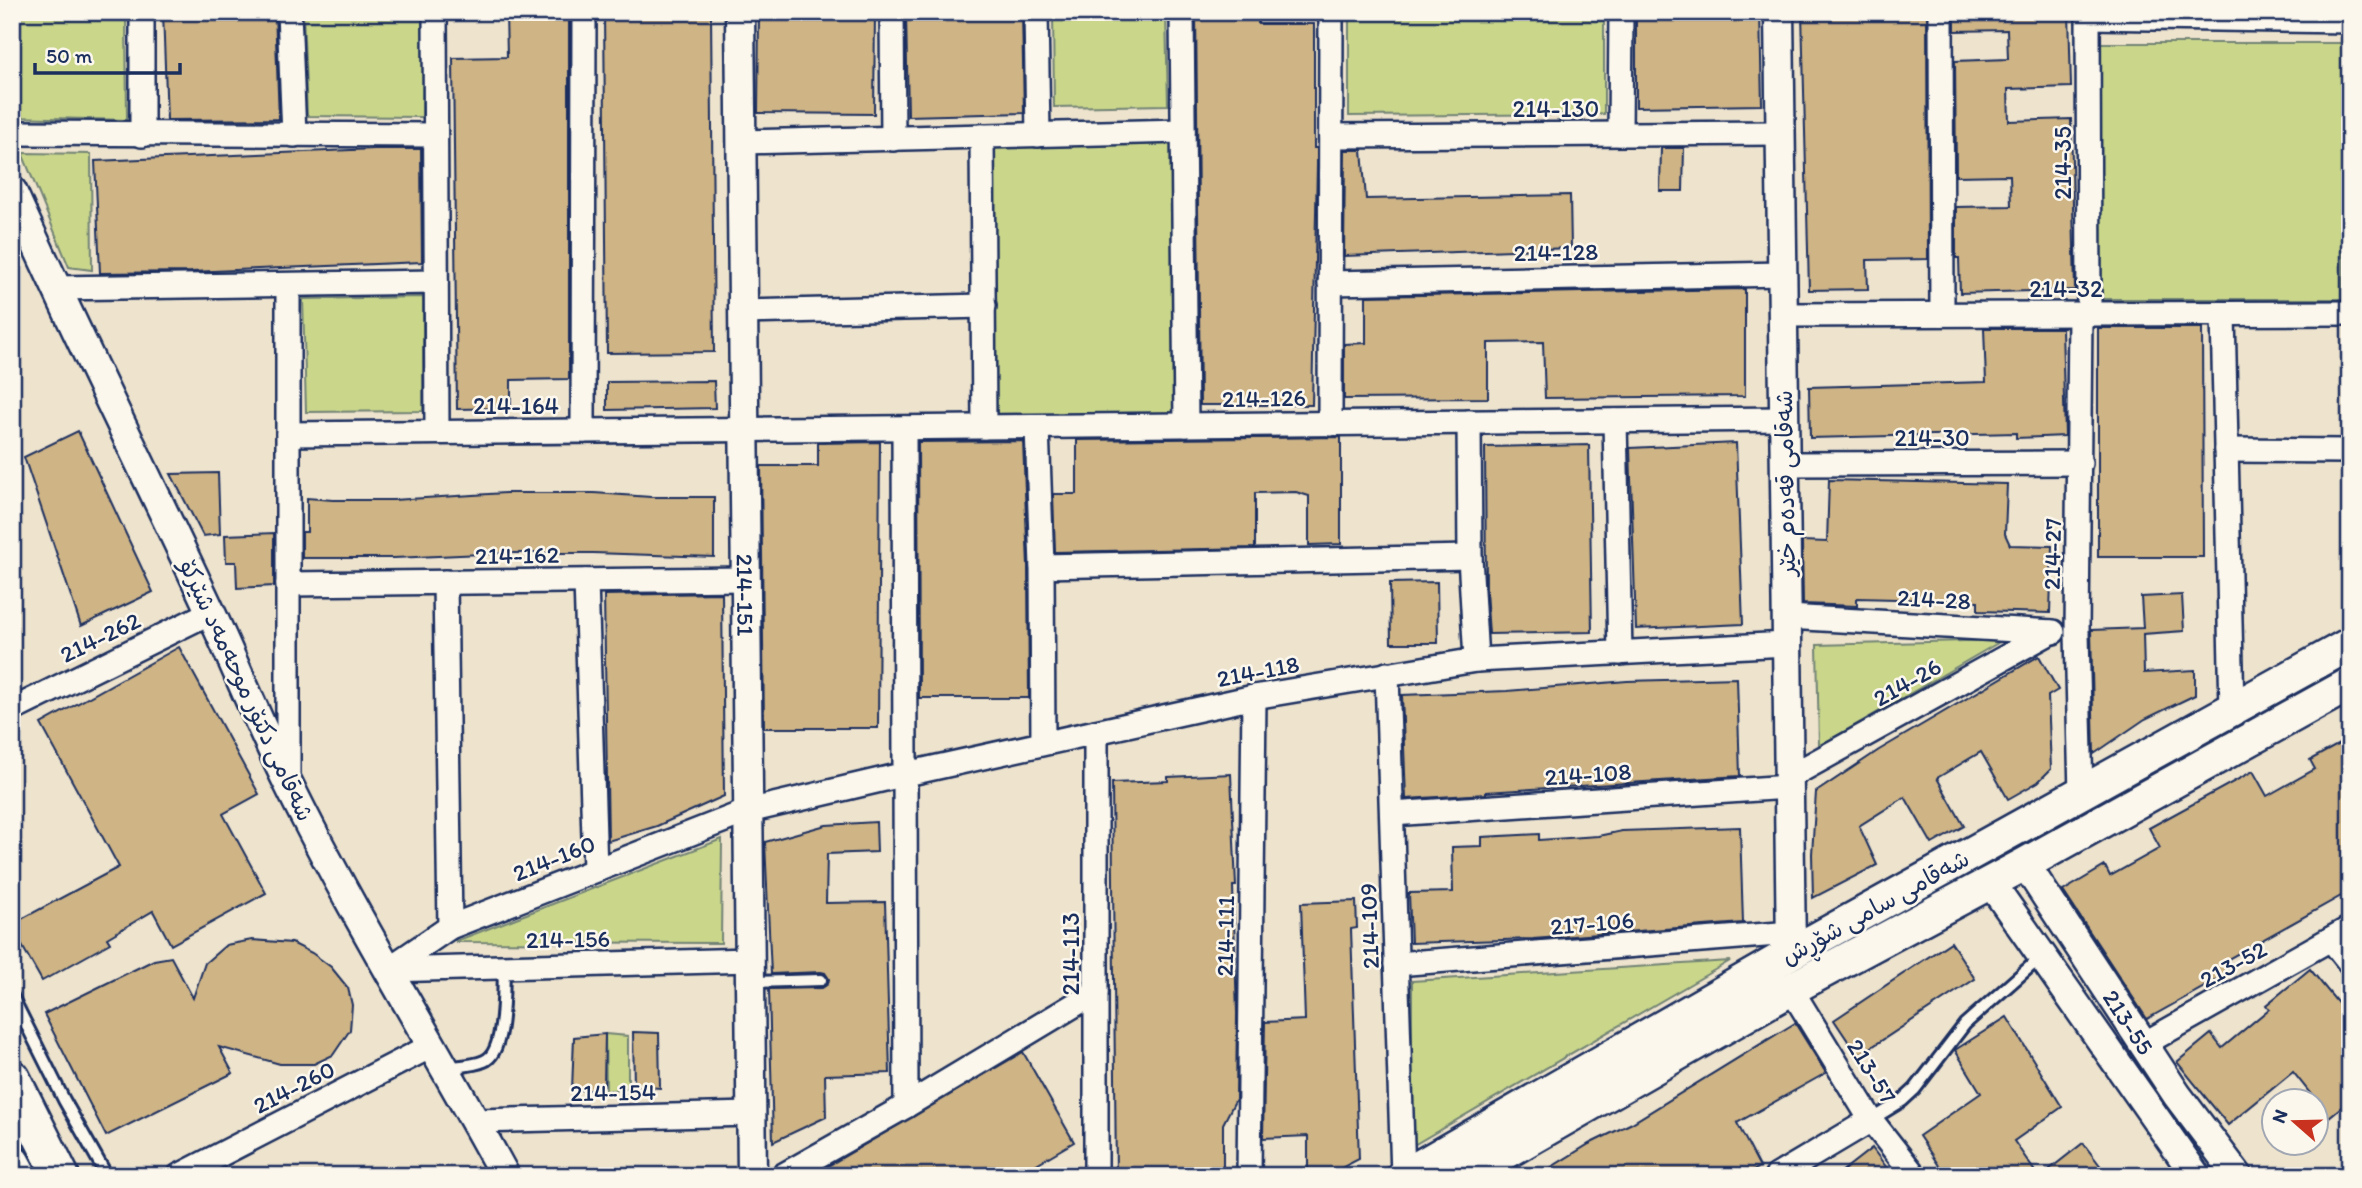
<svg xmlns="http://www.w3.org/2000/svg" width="2362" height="1188" font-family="Itim,'Playpen Sans Arabic',sans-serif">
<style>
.green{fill:#cad78b;stroke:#728374;stroke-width:2}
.building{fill:#cfb485;stroke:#1b2f5e;stroke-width:2}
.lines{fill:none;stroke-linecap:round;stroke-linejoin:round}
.service-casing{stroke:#1b2f5e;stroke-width:16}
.minor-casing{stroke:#1b2f5e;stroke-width:28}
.tertiary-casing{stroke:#1b2f5e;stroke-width:33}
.secondary-casing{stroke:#1b2f5e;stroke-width:37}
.primary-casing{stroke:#1b2f5e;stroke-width:40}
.service{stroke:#fbf7ec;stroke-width:10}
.minor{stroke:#fbf7ec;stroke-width:23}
.tertiary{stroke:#fbf7ec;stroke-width:28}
.secondary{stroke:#fbf7ec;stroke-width:32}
.primary{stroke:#fbf7ec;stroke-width:35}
.labels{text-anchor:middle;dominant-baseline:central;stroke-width:5;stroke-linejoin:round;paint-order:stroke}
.street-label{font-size:24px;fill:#1b2f5e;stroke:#fbf7ec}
</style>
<rect width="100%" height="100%" fill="#eee3cd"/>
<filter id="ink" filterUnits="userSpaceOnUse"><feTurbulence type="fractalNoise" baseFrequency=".0143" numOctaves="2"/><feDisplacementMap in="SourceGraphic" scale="14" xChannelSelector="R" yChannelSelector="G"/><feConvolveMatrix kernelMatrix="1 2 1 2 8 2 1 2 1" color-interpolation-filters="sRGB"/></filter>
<g filter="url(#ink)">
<g class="green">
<path d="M12,12h114l1,108 -115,-3z"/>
<path d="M303,12h121l-2,105 -115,-1z"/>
<path d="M1053,12h113l2,93 -114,2z"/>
<path d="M1349,12h255v102l-255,2z"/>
<path d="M2100,43h243v256h-242z"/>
<path d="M1183,131l3,294 -202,2 -2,-290z"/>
<path d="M22,153l69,1 1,116 -23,-3z"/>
<path d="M423,297v114l-117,1 -3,-113z"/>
<path d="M2003,640l-184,106 -2,-101z"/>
<path d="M722,839l-1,104 -265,-1v-1z"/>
<path d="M1730,961l-318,185v-165z"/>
<path d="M605,1034l23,2v52l-22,3z"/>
</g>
<g class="building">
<path d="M163,12h112l4,107 -112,1z"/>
<path d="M506,12h63v367l-58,1v28l-54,1 -4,-351 54,-1z"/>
<path d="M604,12h107l3,340 -107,1z"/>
<path d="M759,12h116l-1,102 -116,-1z"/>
<path d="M906,12h116l2,101 -116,3z"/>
<path d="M1196,12h63l-1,12h56v124h3v17l-5,240h-112z"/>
<path d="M1636,12h124l2,93 -126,2z"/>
<path d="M1802,12h125l1,247 -61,1 1,29 -59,1z"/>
<path d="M1955,12h114l2,75 -63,2 1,32 62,-2 4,171 -115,3 -1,-35h-3v-51l55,-1 -1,-31 -54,1 -1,-115 53,-2 -1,-29 -52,1z"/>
<path d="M1661,148h23l-1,43h-23z"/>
<path d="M375,149h46l1,113 -231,10 -91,1 -5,-112z"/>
<path d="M1345,150h17l4,49 204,-4 1,53 -227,8z"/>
<path d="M1745,289v107l-200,2 -2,-56 -55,1v55l-144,1v-55l22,-1v-47z"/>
<path d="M1984,328h78l3,108 -49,2v-5l-206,5 -1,-51 177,-5z"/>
<path d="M2098,328h104l1,229h-105z"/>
<path d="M714,381l1,27 -108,2v-28z"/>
<path d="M78,431l75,161 -72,34 -57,-169z"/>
<path d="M1341,437v107l-32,1v-49l-13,-4 -41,1v55l-200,4 -2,-58h24v-54z"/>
<path d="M1023,441l5,125 1,132h-110l-1,-256z"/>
<path d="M880,442l-2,286h-114l-3,-262h57v-23z"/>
<path d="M1736,443l7,181 -107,5 -6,-181z"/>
<path d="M1589,445l3,187 -103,2 -3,-43 -1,-144z"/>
<path d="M218,473l2,61 -17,2 -32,-62z"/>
<path d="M1829,480l178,4 -2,50 5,11 42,1 -2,67 -72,-2v-10l-121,-3v8l-54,-2 -1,-63 25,1z"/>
<path d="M505,493h89l57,4h63v60l-121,-4h-89l-110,5h-92v-26h5v-34l26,2h60z"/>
<path d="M274,533v53l-37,2 -1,-26h-10l-1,-27z"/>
<path d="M1437,582l1,61h-47l-1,-60z"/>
<path d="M722,593l2,203 -67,30 -49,15 -4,-246z"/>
<path d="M2182,595l2,36 -41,3 1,39 51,-3v25l-50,24 -51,35 -3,-124 52,-2 -2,-31z"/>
<path d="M179,647l80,147 -36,20 43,79 -95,52 -18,-34 -46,27 3,5 -68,38 -30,-53v-4l107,-57 -78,-143z"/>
<path d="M2039,656l19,34 -10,6 3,73 -13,13 -30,17 -27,-47 -44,26 27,48 -32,18 -27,-47 -46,29 18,39 -64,33 -1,-44 4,-62 63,-42z"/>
<path d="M1737,678l3,98 -254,16v2l-80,5 -4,-104 105,-4 120,-10z"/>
<path d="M2350,738v153l-127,71 6,11 -82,46 -84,-128 42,-25 5,10 50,-28 -11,-20 104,-57 14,25 48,-27 -5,-9z"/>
<path d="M1231,774l5,112h-3l4,128 -1,85 -13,25v52h-107l-4,-393 56,-2v-4z"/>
<path d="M876,822l1,30 -50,2 -1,49 59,-1 5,171 -65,2 1,42 -53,25 -4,-153 53,-1 6,-4 1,-5 -4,-6 -4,-1 -50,2 -6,-132 61,-17z"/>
<path d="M1740,827l3,96 -210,16 -122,4 -2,-50 44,-1 -1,-45 30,-1v-9l57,-3v6l59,-4 24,-5z"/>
<path d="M1356,901l1,27 -6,1 8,230 -33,17h-18v-40l-45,2 2,-116 40,-2 -4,-117z"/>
<path d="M252,940l40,3 20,10 19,14 17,21 4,17 -2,25 -17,25 -19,9h-34l-61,-17 14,26 -127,63 -62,-122 110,-54 17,-3 22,41 12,-35 21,-18z"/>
<path d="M1951,942l24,37 -117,77 -24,-36z"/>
<path d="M2310,969l40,49v82l-21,17 -36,-45 -65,53 -51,-63 34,-28 11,14 47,-39 -3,-4z"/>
<path d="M2007,1017l55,90 -48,34 24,35h-92l-27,-40 62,-43 -26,-43z"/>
<path d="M1795,1023l31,50 -89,50 23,44 -17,9h-206l52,-32 43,-21z"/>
<path d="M633,1032l26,1 1,55 -26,-2z"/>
<path d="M605,1034l-1,51 -5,5h-27l2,-53z"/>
<path d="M1023,1052l51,90 -58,34h-205z"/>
<path d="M2083,1143l25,33h-67z"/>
<path d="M1872,1148l21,28h-57z"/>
</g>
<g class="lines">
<defs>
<g id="service">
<path d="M750,982l71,-2"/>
<path d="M12,996l52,104 43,76"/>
<path d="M446,1068c12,-2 27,-2 38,-7 22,-8 19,-73 20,-94"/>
<path d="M1871,1120l31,-19 13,-12 50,-65 76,-67"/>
</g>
<g id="minor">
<path d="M142,12v123"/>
<path d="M289,12l5,123"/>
<path d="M435,12l2,420"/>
<path d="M892,12l1,127"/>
<path d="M1036,12l2,123"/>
<path d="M1182,12l4,413"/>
<path d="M1941,12l1,302"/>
<path d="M2088,12l1,302"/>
<path d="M2088,17l262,4"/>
<path d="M12,133l423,2"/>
<path d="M1620,134l1,-122"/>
<path d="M982,136l2,291"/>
<path d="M1331,136l450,-3"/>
<path d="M741,142l442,-11"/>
<path d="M1330,283l453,-9"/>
<path d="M288,285v495"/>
<path d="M56,288l380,-6"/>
<path d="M743,312l241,-6"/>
<path d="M2080,314l-3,319 4,161"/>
<path d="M2223,314l9,396"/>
<path d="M1783,315l567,-2"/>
<path d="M1615,421l5,232"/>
<path d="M1469,422l1,135 6,103"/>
<path d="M1330,424l1,-412"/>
<path d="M1037,427l5,139 1,177"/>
<path d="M904,428l2,678"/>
<path d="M583,431l1,-419"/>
<path d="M288,434l1496,-15"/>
<path d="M2226,450l124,1"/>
<path d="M1785,464l295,-1"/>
<path d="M1042,566l428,-9"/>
<path d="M586,581l9,289"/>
<path d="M445,582l5,345"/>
<path d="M288,584l458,-5"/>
<path d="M1787,617l266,15"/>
<path d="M1387,674l16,502"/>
<path d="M12,710l199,-98"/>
<path d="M1096,732v444"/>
<path d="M1789,777l262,-145"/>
<path d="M1392,814l397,-27"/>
<path d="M2331,939l19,24"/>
<path d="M1396,964l395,-31"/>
<path d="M387,970l63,-43 298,-116 158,-37 348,-77 222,-37 311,-16"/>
<path d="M387,970l363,-10"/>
<path d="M1791,989l80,131 44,56"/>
<path d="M2142,1045l208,-117"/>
<path d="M475,1121l276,-7"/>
<path d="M179,1176l254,-131"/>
<path d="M782,1176l124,-70 190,-114"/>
<path d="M1249,1176l5,-479"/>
<path d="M1777,1176l94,-56"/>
</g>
<g id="tertiary">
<path id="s1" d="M740,12l12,1164"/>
<path d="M1779,12l12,941"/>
<path d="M12,191c62,139 130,274 194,411 28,60 53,122 82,181 66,135 146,262 217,393"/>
<path id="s2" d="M2025,864l152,231 61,81"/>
<path d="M1991,883l205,293"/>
</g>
<g id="secondary">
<path d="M1403,1176l388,-223 559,-309"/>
<path d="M1465,1176l326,-187 234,-125 325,-180"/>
</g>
<g id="primary">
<path d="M12,1078l49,98"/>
<path d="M12,1163l7,13"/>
</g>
</defs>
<use href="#service" class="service-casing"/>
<use href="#minor" class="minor-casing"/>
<use href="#tertiary" class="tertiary-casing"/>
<use href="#secondary" class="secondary-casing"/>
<use href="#primary" class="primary-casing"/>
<use href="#service" class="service"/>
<use href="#minor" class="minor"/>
<use href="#tertiary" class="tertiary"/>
<use href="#secondary" class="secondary"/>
<use href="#primary" class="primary"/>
</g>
</g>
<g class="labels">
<g class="street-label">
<text x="1556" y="108">214-130</text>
<text transform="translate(2062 163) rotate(-90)">214-35</text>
<text transform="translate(1556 252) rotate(-1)">214-128</text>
<text x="2066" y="288">214-32</text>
<text transform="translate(1264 398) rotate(-1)">214-126</text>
<text x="516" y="405">214-164</text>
<text x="1932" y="437">214-30</text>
<text transform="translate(1785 483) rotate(-91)">شەقامی قەدەم خێر</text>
<text transform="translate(2052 554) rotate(-89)">214-27</text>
<text transform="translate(517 555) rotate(-1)">214-162</text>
<text stroke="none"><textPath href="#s1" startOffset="583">214-151</textPath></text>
<text transform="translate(1934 599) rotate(3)">214-28</text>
<text transform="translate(100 637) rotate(-26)">214-262</text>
<text transform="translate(1258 671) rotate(-11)">214-118</text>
<text transform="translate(1907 682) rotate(-29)">214-26</text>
<text transform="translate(247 690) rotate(65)">شەقامی دکتۆر موحەمەد شێرکۆ</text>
<text transform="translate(1588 774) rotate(-4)">214-108</text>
<text transform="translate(554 858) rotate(-22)">214-160</text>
<text transform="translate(1875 907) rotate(-29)">شەقامی سامی شۆڕش</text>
<text transform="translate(1592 923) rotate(-5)">217-106</text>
<text transform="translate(1369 926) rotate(-92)">214-109</text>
<text transform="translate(1225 936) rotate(-89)">214-111</text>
<text transform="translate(568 939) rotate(-1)">214-156</text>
<text transform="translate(1070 954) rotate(-90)">214-113</text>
<text transform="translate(2233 964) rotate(-29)">213-52</text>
<text stroke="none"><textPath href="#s2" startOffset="189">213-55</textPath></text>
<text transform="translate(1872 1071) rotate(58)">213-57</text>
<text transform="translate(294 1087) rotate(-27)">214-260</text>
<text transform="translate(613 1092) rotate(-1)">214-154</text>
</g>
</g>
<rect width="2362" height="1188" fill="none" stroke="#fbf7ec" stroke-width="42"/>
<rect x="21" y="21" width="2320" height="1146" fill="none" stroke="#1b2f5e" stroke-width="2.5" filter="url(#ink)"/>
<g transform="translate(2295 1122) rotate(290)"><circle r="33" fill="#fbf7ec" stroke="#a1a7b3" stroke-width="2"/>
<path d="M0-5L12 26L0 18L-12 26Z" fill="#c8321e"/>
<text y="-10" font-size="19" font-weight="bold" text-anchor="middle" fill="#1b2f5e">N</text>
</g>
<path d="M35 63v10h145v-10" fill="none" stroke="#1b2f5e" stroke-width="3.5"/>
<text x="46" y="63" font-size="21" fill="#1b2f5e" stroke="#fbf7ec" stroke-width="5" paint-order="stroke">50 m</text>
</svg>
